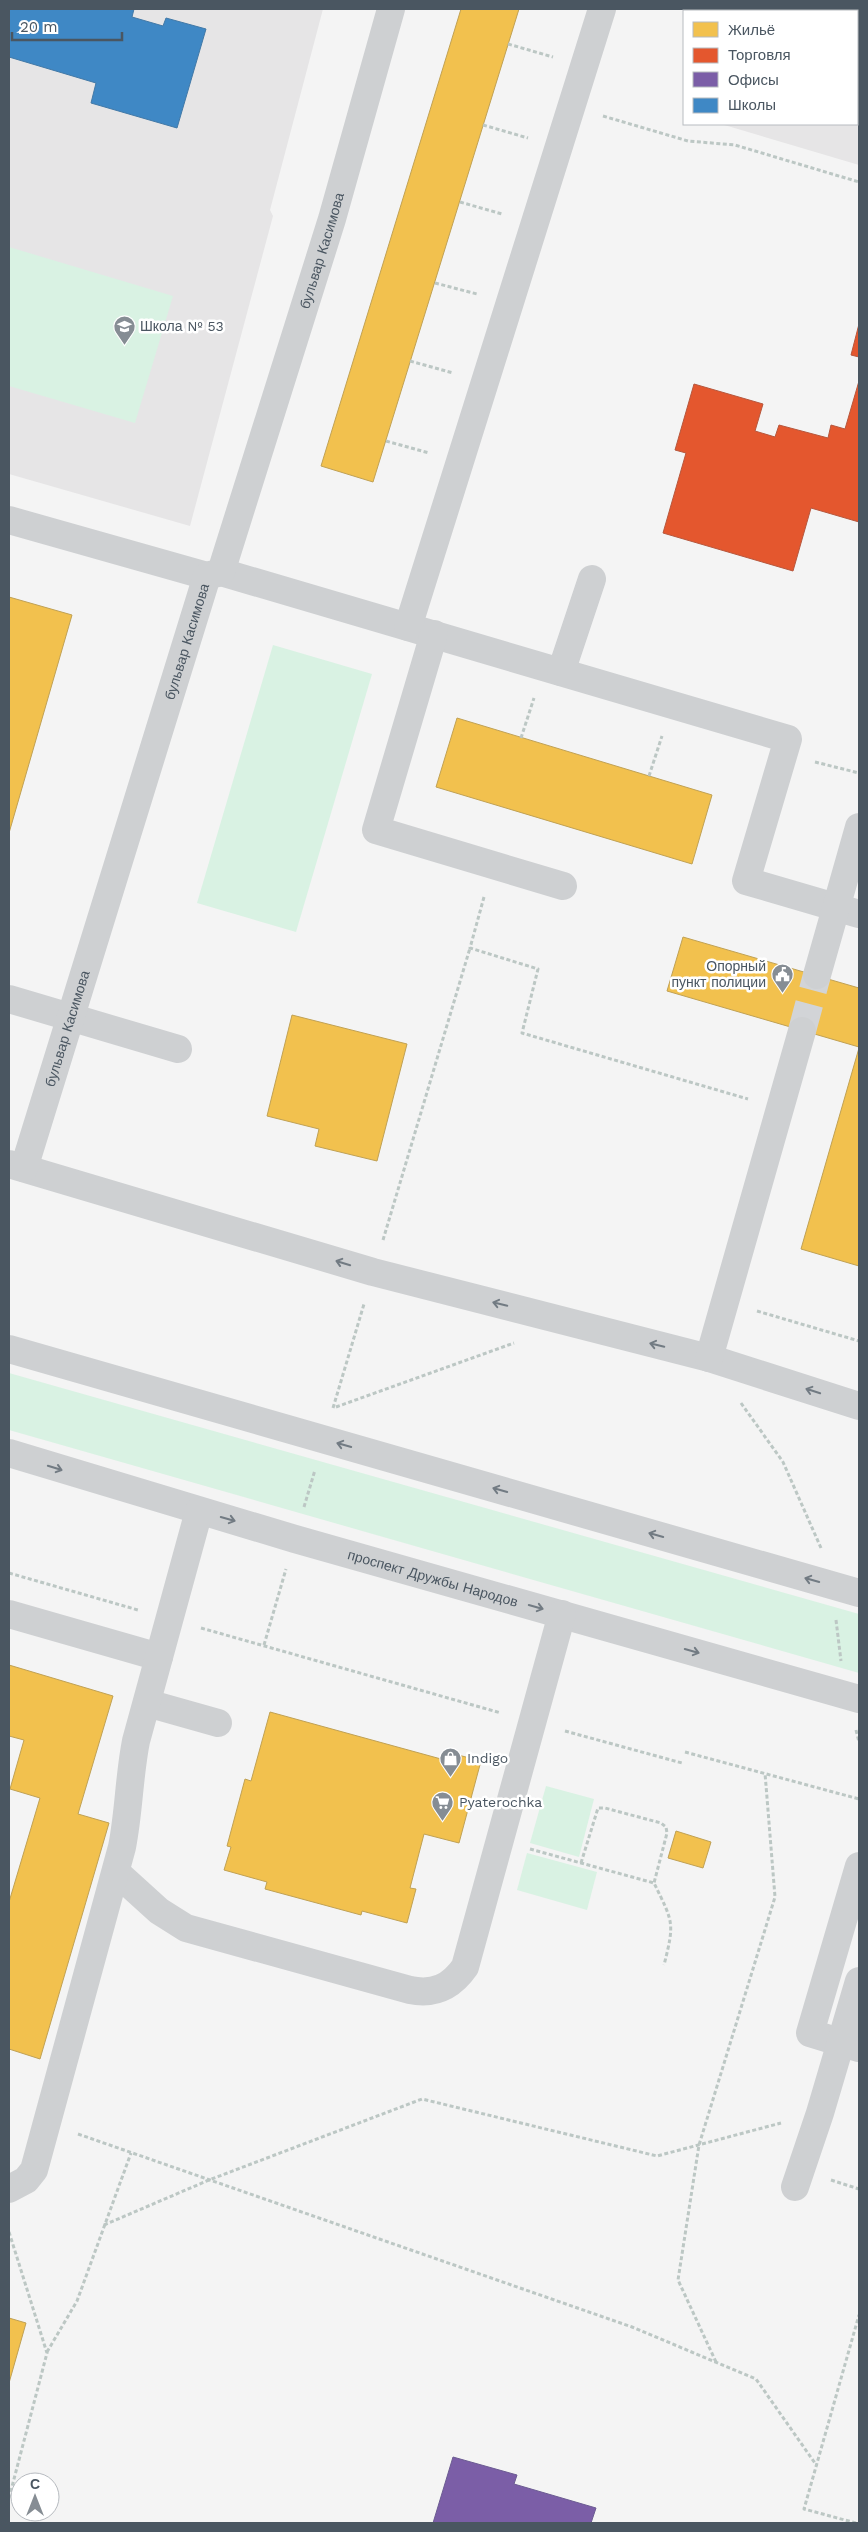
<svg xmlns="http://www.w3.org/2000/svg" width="868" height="2532" font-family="'Work Sans',sans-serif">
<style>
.education{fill:#e6e5e6}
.green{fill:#d9f2e3}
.homes{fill:#f2c14e;stroke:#c0a154}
.shops{fill:#e4572e;stroke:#b6573d}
.offices{fill:#7b5ea7;stroke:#6c5c92}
.schools{fill:#3f88c5;stroke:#4279a7}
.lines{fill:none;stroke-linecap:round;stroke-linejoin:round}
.minor-tunnel{stroke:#d2d4d7;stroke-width:28;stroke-dasharray:28 14;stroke-linecap:butt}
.path{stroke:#bcc7c4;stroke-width:3;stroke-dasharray:4 2.5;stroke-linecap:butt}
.minor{stroke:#ced0d2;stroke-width:28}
.oneway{stroke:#727b83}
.labels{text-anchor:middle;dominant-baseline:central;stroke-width:5;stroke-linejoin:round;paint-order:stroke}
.street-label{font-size:14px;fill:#4a5661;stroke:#fff}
.poi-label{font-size:14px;fill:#4a5661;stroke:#fff;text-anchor:start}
</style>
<rect width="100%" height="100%" fill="#f4f4f4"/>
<g class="education">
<path d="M9,9h314l-53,201 3,6 -83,310 -181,-52z"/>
<path d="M714,9h145v156l-138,-41h136v-113h-144z"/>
</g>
<g class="green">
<path d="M9,247l164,49 -38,127 -126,-37z"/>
<path d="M273,645l99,29 -76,258 -99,-29z"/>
<path d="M9,1373l850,241v59l-850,-243z"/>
<path d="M546,1786l48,13 -15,58 -49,-14z"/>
<path d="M527,1853l70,19 -10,38 -70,-20z"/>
</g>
<g class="homes">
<path d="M461,9h58l-146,473 -52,-16z"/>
<path d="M9,597l63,18 -63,218z"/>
<path d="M457,718l255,77 -20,69 -256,-77z"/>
<path d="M683,937l176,51v59l-192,-56z"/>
<path d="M292,1015l115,29 -30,117 -62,-15 4,-17 -52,-13z"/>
<path d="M859,1048v218l-58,-17z"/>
<path d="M9,1665l104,31 -35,118 31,9 -69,236 -31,-10v-147l31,-104 -30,-9 14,-49 -15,-4z"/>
<path d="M270,1712l171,47 2,-8 38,10 -22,82 -35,-9 -14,54 6,1 -9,34 -45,-12 -1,4 -96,-26 2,-7 -43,-12 7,-23 -4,-1 18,-67 6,2z"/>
<path d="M676,1831l35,11 -8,26 -35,-10z"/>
<path d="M9,2318l17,5 -17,60z"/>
</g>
<g class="shops">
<path d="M859,324v33l-8,-2z"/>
<path d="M859,381v141l-48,-14 -18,63 -130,-38 23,-80 -11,-3 19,-66 69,20 -8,27 20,6 4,-12 49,13 3,-13 14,4z"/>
</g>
<path class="offices" d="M453,2457l64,18 -3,9 82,24 -5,15h-158z"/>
<path class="schools" d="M9,9h125l-2,8 31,9 3,-8 40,11 -29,99 -86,-25 5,-20 -87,-26z"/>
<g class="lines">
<path class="minor-tunnel" d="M802,1031l15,-56"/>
<g class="path">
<path d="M508,44l45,13"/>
<path d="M603,116l85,25 47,4 124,37"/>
<path d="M483,125l45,13"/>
<path d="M460,202l42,12"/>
<path d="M435,283l42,11"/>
<path d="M410,361l43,12"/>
<path d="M386,441l43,12"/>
<path d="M521,738l13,-40"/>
<path d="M815,762l44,11"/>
<path d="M649,776l13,-40"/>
<path d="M484,897l-14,51 68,21 -16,64 226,66"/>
<path d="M383,1240l87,-292"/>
<path d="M757,1311l102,30"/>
<path d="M741,1403l42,59 38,86"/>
<path d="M336,1407l178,-64"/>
<path d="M333,1408l31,-104"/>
<path d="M304,1507l11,-37"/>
<path d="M9,1573l129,37"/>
<path d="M836,1620l5,41"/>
<path d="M201,1628l300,85"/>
<path d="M264,1645l22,-76"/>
<path d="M856,1730l3,12"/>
<path d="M565,1731l117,32"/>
<path d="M685,1752l174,47"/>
<path d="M530,1849l124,34c19,39 21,39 10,82"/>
<path d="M581,1863l17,-55h7l56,15 5,4 1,6 -13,50"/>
<path d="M78,2134l554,193 124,52 61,87"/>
<path d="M831,2180l28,9"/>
<path d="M104,2225l105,-45 213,-81 235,57 124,-33"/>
<path d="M9,2232l38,121 -38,145"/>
<path d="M47,2352l30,-51 54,-148"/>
<path d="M716,2362l-38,-82 21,-135 76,-248 -10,-124"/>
<path d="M856,2523l-52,-14 55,-194"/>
</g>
<g class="minor">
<path d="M9,520l198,56"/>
<path d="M221,572l567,167 -42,142 113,33"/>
<path d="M408,627l194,-618"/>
<path d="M434,634l-58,196 187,56"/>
<path d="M561,672l31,-93"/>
<path d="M817,975l42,-148"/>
<path d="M9,999l169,50"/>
<path d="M9,1164l364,108 336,86 150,48"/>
<path id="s1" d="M24,1168l183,-592 14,-4 111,-353 59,-210"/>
<path d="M9,1349l850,244"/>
<path d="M709,1358l93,-327"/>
<path id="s2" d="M9,1453l286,86 564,160"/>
<path d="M9,1614l150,43"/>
<path d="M147,1703l71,20"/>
<path d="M859,1866l-49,167 49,15"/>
<path d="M116,1872l43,39 27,17 224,62c24,5 41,-3 55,-23l97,-353"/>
<path d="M795,2187l25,-74 39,-132"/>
<path d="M9,2189l17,-9 8,-10 88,-323c7,-35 7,-71 14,-106l63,-230"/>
</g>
</g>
<defs><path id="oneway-shaft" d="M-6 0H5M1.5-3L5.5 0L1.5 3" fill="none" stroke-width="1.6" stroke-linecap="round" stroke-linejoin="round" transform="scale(1.25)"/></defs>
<g class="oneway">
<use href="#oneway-shaft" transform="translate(343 1263) rotate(-163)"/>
<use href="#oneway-shaft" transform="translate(500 1304) rotate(-166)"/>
<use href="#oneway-shaft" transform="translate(657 1345) rotate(-166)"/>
<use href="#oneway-shaft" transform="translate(813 1391) rotate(-162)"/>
<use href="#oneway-shaft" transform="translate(344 1445) rotate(-164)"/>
<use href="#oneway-shaft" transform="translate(55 1468) rotate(17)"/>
<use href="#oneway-shaft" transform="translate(500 1490) rotate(-164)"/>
<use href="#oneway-shaft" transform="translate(228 1519) rotate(16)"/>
<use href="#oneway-shaft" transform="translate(656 1535) rotate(-164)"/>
<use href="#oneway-shaft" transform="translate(812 1580) rotate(-164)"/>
<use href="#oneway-shaft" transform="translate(536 1607) rotate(16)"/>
<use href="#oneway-shaft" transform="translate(692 1651) rotate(16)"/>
</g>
<defs>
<symbol id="school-pin" viewBox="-11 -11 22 30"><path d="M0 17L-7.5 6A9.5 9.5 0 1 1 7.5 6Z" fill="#868d94" stroke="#fff"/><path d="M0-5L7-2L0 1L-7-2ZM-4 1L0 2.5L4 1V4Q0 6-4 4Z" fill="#fff"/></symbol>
<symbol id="civic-pin" viewBox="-11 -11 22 30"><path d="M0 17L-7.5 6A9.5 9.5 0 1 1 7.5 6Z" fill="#868d94" stroke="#fff"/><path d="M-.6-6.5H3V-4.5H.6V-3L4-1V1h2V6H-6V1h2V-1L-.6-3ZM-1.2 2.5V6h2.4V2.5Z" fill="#fff"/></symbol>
<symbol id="shop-pin" viewBox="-11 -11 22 30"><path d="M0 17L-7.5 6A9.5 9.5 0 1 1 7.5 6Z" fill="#868d94" stroke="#fff"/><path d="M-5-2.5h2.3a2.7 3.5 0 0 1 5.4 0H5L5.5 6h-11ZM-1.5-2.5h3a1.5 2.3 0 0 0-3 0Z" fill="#fff"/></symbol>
<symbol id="supermarket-pin" viewBox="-11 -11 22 30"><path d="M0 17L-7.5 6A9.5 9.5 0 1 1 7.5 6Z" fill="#868d94" stroke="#fff"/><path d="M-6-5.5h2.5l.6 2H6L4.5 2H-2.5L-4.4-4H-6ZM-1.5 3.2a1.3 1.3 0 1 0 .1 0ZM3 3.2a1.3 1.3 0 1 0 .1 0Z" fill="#fff"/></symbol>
</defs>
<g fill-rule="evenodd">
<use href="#school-pin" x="112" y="314" width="25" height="34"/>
<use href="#civic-pin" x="770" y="962" width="25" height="34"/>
<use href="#shop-pin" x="438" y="1746" width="25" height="34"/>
<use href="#supermarket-pin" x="430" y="1790" width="25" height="34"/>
</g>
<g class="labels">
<g class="street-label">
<text stroke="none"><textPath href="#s1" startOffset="971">бульвар Касимова</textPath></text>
<text stroke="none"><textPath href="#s1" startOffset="551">бульвар Касимова</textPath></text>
<text stroke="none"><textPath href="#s1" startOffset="146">бульвар Касимова</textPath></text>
<text stroke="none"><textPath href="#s2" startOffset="442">проспект Дружбы Народов</textPath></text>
</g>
<g class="poi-label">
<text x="140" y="326">Школа № 53</text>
<text x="766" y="966" text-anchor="end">Опорный<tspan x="766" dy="16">пункт полиции</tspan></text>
<text x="467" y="1758">Indigo</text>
<text x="459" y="1802">Pyaterochka</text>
</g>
</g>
<rect width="868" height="2532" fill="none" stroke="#4a5661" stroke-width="20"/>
<rect x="683" y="10" width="175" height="115" fill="#ffffff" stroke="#b7bbc0"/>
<rect x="693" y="22" width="25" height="15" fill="#f2c14e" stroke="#b7bbc0"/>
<text x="728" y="35" font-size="15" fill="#4a5661">Жильё</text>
<rect x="693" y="48" width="25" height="15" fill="#e4572e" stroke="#b7bbc0"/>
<text x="728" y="60" font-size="15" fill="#4a5661">Торговля</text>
<rect x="693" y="72" width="25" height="15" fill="#7b5ea7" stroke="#b7bbc0"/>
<text x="728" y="85" font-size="15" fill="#4a5661">Офисы</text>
<rect x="693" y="98" width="25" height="15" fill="#3f88c5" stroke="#b7bbc0"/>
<text x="728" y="110" font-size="15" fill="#4a5661">Школы</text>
<g transform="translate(35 2497)"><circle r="24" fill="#ffffff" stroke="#b7bbc0"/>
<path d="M0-4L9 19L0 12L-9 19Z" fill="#868d94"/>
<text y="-8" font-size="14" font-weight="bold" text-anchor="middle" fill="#4a5661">С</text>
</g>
<path d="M12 32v8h110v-8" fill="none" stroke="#4a5661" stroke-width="2.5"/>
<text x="20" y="32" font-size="15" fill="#4a5661" stroke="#ffffff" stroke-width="4" paint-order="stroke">20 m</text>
</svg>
